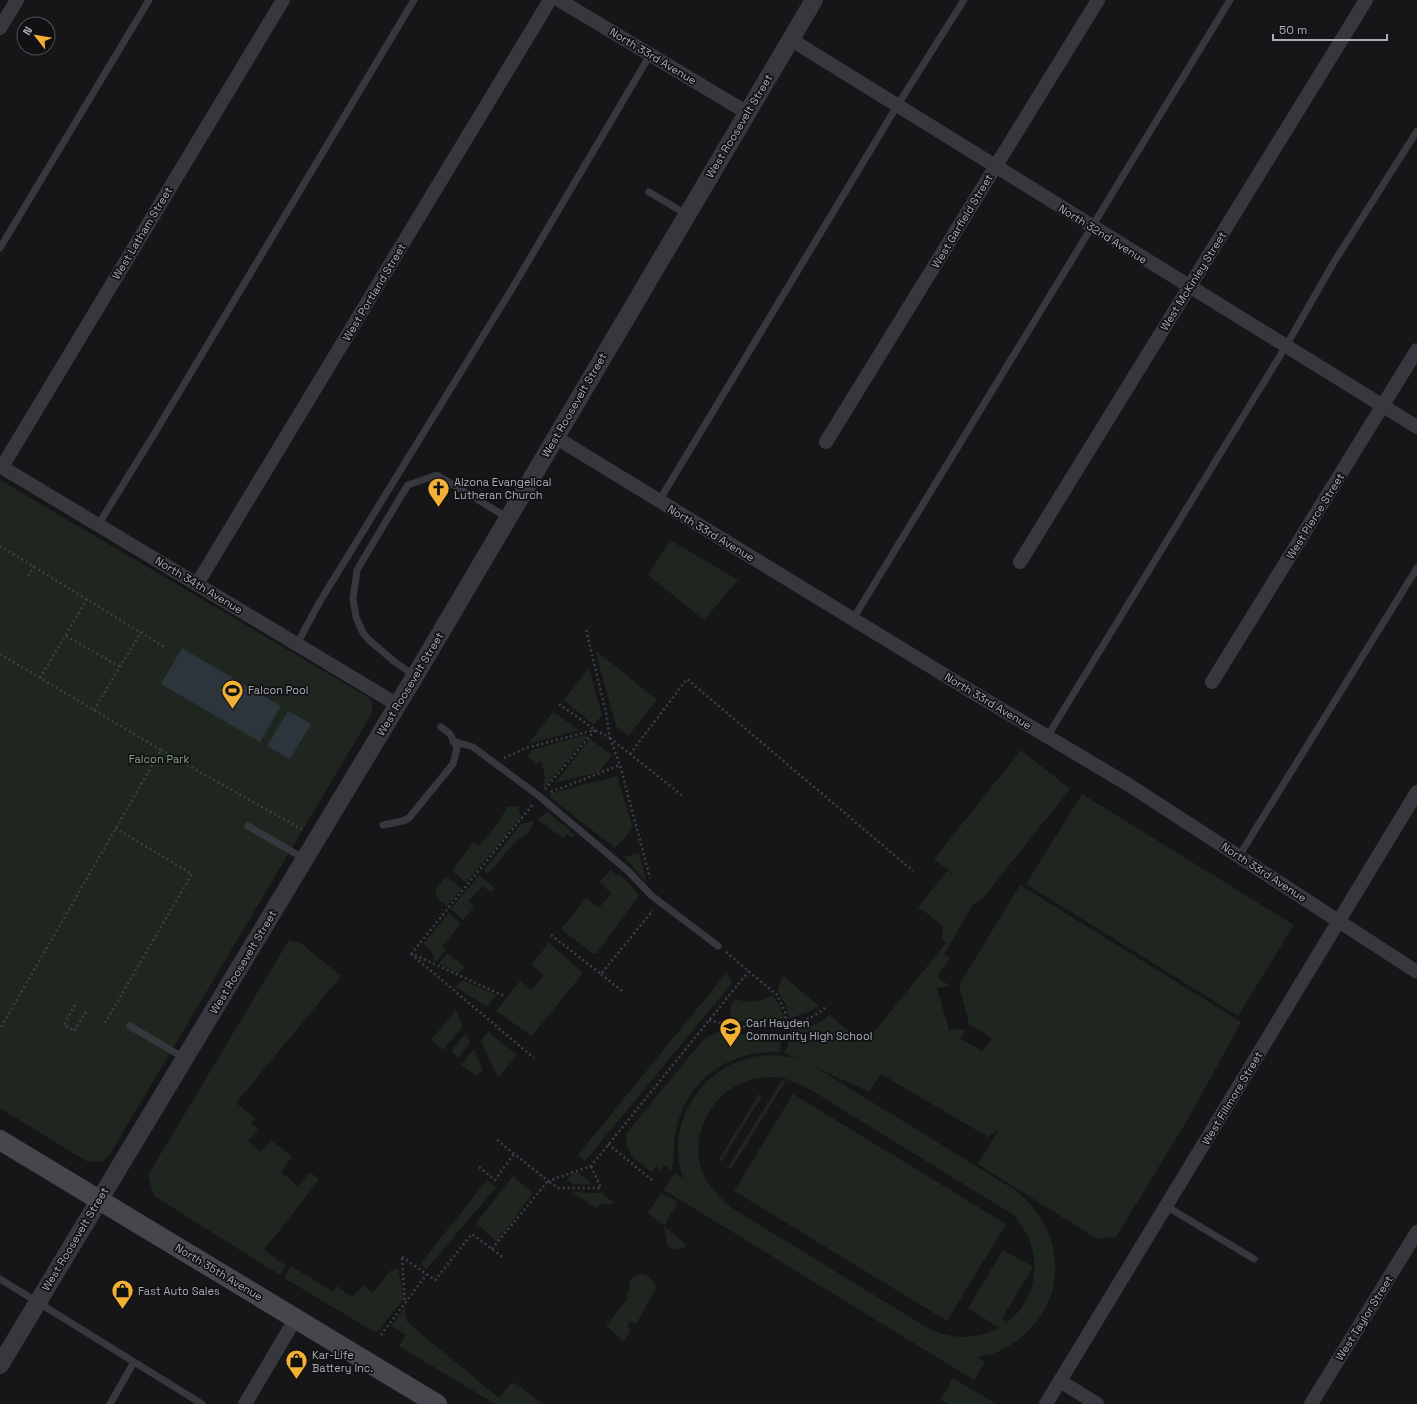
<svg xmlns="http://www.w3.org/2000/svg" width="1417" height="1404" font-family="'Space Grotesk',sans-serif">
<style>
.green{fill:#1e261f;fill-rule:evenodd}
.water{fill:#2c353c}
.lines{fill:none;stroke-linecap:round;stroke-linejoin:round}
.path{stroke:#3d3f44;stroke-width:2.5;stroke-dasharray:2 3;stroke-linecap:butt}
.service{stroke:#37383d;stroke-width:7}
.minor{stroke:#37383d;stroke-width:14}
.tertiary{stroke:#37383d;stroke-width:18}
.secondary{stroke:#45474d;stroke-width:20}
.labels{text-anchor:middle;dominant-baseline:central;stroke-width:3.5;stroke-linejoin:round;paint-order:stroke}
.street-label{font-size:11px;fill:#a8adb8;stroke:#111113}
.poi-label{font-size:11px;fill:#a8adb8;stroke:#111113;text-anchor:start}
.park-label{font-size:11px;fill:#7fa381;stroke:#111113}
</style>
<rect width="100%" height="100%" fill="#161618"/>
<g class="green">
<path d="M0,480l366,216 7,7 -2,12 -261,439 -8,8 -16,-1 -86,-53z"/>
<path d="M670,540l68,40 -34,40 -56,-45z"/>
<path d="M595,650l62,50 -29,36 -12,-10z"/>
<path d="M589,668l13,47 -8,10 -30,-25z"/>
<path d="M553,712l26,18 -47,13 -2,-2z"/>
<path d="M585,735l2,1 -42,51 -2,-1 2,-10 -4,-15 -5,3 -8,-8 4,-6z"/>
<path d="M590,739l22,16 -13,17 -44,11z"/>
<path d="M1021,750l49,39 -87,109 -11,8 -28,48 6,4 -13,19 13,9 -13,2 12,42 17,-1 -6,9 22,13 10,-13 -23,-14 -10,-39 61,-100 221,137 -53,97 -72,118 -19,2 -119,-75 21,-35 -11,8 -107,-63 -12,18 -54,-25 200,123c57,44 54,125 -12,159 -8,5 -17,6 -26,8l8,5 -11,18 -310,-190 10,-17 9,5c-24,-70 44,-142 116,-118l-15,-7 4,-7 2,-18c14,4 28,-4 39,-13l26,21 6,-4 9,5 76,-94 -4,-4 1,-13 -23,-18 -3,1 30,-38 7,4 -20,-16zM769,1077h11l26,10 206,127c31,30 30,81 -4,108l-6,-4 31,-51 -30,-17 -35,58 31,20c-24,12 -49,12 -73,-1l-194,-119c-11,-9 -21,-19 -28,-32 -15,-31 1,-72 30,-89 10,-7 23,-9 35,-10z"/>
<path d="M617,776l16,52 -18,20 -65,-51 2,-4z"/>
<path d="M1082,794l212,131 -56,91 -212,-132z"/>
<path d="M518,806l3,11 -55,66 -13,-12 2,-4 18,-24 6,3 21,-26 7,-13z"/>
<path d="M548,812l27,23 -3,3 -5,-4 -3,5 -27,-20z"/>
<path d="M534,821l-4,10 -16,12 -26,31 -4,-4 37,-46z"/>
<path d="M639,853l8,30 -23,-26z"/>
<path d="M611,870l7,6 2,-2 19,21 -42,58h-5l-31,-24 25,-31 13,10 12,-15 -12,-11z"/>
<path d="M479,875l15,13 -3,4 -9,-6 -13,15 5,6 -11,13 -12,-11z"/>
<path d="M446,876l16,13 -15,17 -10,-8 -2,-7z"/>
<path d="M449,913l12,10 -19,24 4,3 -10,12 -3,-1c1,-9 -2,-13 -10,-17z"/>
<path d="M289,940l13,4 39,32 -105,127 19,15 -4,5 7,6 -10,12 12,11 11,-12 21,17 -11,15 17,14 12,-14 9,8 -55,70 22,16 -6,9 -126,-79 -6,-21z"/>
<path d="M549,943l34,30 -51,63 -36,-25 24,-30 11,10 13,-16 -13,-10z"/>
<path d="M447,953l18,14 -6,7 -20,-11z"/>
<path d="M727,972l5,11 -147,178 -7,-6z"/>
<path d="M783,976l36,30 -10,6 -20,6 -3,-13 -9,-15z"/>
<path d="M462,980l34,15 -9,12 -31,-20z"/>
<path d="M773,995l8,13 3,11c-16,4 -73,11 -48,-20 13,5 25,3 37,-4z"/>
<path d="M456,1010l7,16 -20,24 -12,-10z"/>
<path d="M723,1031c20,4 42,7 61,2l-5,19c-53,-1 -94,29 -104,83 -3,12 1,24 -4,36l-6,-6 -5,5 -4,-4 -5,6c-15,-13 -26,-16 -25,-38l77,-94 11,-7z"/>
<path d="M488,1032l29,23 -19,23 -17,-37z"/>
<path d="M466,1033l4,10 -12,15 -7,-7z"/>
<path d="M474,1049l9,21 -6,6 -16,-11z"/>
<path d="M782,1080l3,2 -54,87 -3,-2z"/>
<path d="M759,1094l3,2 -41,66 -3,-1z"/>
<path d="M793,1094l213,130 -59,97 -213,-130z"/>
<path d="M577,1171l16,14 -21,-1 -5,-5z"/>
<path d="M513,1176l20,17 -36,49 -21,-19z"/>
<path d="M487,1180l9,7 -70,83 -5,-7z"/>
<path d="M572,1192l30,1 13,11h-15l-4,4z"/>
<path d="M661,1193l15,8 1,2 -13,23 23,20 -12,4 -7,-3 -4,-21 -16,-13z"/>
<path d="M291,1266l42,26 4,-6 14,11 13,-11 9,7 17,-22 8,-3 6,31 -28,34 -92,-55z"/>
<path d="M639,1274h6l10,9 1,5 -20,36 -5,-3 -4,6 4,3 -7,11 -18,-15 21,-26 -1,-5 3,-3v-10l4,-5z"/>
<path d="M405,1307l2,15 92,76 11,-14 6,-1 26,21h-47l-96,-58 7,-11 -15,-9z"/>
<path d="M953,1378l43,26h-48l-7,-5z"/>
</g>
<g class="water">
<path d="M182,648l99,58 -21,36 -99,-58z"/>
<path d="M288,711l23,13 -21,35 -23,-13z"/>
</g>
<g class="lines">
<g class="path">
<path d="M0,546l166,102"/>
<path d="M28,576l6,-10"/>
<path d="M66,636l54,31"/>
<path d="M0,654l161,96 -161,279"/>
<path d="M40,678l47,-79"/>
<path d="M559,704l36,26 15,8 -4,-25 -20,-84"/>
<path d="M94,710l47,-78"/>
<path d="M610,738l10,27 30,113"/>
<path d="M610,738l74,59"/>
<path d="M161,750l142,80"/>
<path d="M630,754l57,-75 226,192"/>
<path d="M504,758l22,-10 69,-18"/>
<path d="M545,789l50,-59"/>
<path d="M551,792l69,-27"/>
<path d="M551,935l50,39 52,-64"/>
<path d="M726,952l51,43 8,16 1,14c15,-2 29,-8 40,-18"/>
<path d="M411,954l122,-150"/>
<path d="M411,954l123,104"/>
<path d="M415,955l89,41"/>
<path d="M601,974l21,17"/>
<path d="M75,1005l-11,20 10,6 12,-19"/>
<path d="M709,1020l29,7 48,-2"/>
<path d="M105,1023l87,-149 -77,-46"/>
<path d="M497,1140l51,41 43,-15 158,-195"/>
<path d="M608,1144l44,36"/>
<path d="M479,1167l16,13 19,-26"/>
<path d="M492,1249l56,-68 10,7h43l-10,-22"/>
<path d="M402,1257l33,23 37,-46 32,24"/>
<path d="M402,1258l3,44"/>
<path d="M381,1335l46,-61"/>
</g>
<g class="service">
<path d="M649,192l37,22"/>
<path d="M0,248l149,-248"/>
<path d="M659,501l238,-395 67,-106"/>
<path d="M98,525l55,-89 261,-436"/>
<path d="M853,619l377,-619"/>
<path d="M297,644l22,-41 194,-316 137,-232"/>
<path d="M415,676l-20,-14 -26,-22 -6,-7 -7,-16 -3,-18 4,-29 44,-74 7,-11 29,-10 71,43"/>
<path d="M1047,737l239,-391 48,-84 83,-131"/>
<path d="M453,741l20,6 66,49 89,75 24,25 66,50"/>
<path d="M383,825l20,-4 6,-3 44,-54 4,-16 -7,-14 -9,-7"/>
<path d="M248,826l57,33"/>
<path d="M1239,856l178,-288"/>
<path d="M130,1026l54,32"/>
<path d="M1166,1206l88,53"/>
<path d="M0,1279l202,125"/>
<path d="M110,1404l24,-42"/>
</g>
<g class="minor">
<path d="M559,0l187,112"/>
<path d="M0,28l17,-28"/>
<path d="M790,39l627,388"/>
<path d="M555,437l419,256 155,92 288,187"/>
<path d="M826,442l272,-442"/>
<path d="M0,466l398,239"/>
<path d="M2,467l281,-467"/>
<path d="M1020,562l346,-562"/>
<path d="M197,584l353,-584"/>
<path d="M1212,682l205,-332"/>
<path d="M1060,1381l37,23"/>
<path d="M245,1404l51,-86"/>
<path d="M1046,1404l371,-612"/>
<path d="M1311,1404l106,-172"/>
</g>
<path class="tertiary" d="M0,1365l415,-689 399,-676"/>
<path class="secondary" d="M0,1140l437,264"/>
</g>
<defs>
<symbol id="church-pin" viewBox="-11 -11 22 30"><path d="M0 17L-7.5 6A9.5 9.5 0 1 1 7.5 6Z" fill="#f2b134" stroke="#111113"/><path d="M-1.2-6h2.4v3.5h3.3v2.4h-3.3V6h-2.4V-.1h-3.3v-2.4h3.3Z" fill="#111"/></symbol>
<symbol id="stadium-pin" viewBox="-11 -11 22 30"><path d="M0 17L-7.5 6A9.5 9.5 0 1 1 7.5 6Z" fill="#f2b134" stroke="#111113"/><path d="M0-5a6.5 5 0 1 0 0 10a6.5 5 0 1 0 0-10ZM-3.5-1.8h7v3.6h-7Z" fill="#111"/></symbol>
<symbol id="school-pin" viewBox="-11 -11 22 30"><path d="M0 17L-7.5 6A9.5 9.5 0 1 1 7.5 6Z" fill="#f2b134" stroke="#111113"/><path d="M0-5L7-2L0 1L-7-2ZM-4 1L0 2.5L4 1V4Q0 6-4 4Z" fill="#111"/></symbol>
<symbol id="shop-pin" viewBox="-11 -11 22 30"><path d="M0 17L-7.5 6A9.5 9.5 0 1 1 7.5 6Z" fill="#f2b134" stroke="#111113"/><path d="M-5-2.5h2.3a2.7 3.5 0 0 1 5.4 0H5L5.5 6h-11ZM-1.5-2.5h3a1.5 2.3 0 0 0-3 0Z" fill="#111"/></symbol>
</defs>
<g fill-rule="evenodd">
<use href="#church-pin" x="426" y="476" width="25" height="34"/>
<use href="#stadium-pin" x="220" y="678" width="25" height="34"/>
<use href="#school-pin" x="718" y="1016" width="25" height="34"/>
<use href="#shop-pin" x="110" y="1278" width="25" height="34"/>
<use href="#shop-pin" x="284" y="1348" width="25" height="34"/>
</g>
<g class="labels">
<g class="street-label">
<text transform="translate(653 56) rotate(31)">North 33rd Avenue</text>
<text transform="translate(739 126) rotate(-59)">West Roosevelt Street</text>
<text transform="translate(962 221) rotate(-59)">West Garfield Street</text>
<text transform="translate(142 233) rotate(-59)">West Latham Street</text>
<text transform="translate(1103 234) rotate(32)">North 32nd Avenue</text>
<text transform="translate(1193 281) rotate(-58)">West McKinley Street</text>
<text transform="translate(374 292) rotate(-59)">West Portland Street</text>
<text transform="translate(574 405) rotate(-60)">West Roosevelt Street</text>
<text transform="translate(1315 516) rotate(-58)">West Pierce Street</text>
<text transform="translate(711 533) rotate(31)">North 33rd Avenue</text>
<text transform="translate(199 585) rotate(31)">North 34th Avenue</text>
<text transform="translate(410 684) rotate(-59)">West Roosevelt Street</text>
<text transform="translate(988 701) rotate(31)">North 33rd Avenue</text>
<text transform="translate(1264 872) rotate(33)">North 33rd Avenue</text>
<text transform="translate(243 962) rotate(-59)">West Roosevelt Street</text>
<text transform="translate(1232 1098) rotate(-59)">West Fillmore Street</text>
<text transform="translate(75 1239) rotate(-59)">West Roosevelt Street</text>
<text transform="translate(219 1272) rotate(31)">North 35th Avenue</text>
<text transform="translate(1364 1318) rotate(-58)">West Taylor Street</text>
</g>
<g class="poi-label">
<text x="454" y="482">Alzona Evangelical<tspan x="454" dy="13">Lutheran Church</tspan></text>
<text x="248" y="690">Falcon Pool</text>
<text x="746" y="1023">Carl Hayden<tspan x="746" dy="13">Community High School</tspan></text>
<text x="138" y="1291">Fast Auto Sales</text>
<text x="312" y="1355">Kar-Life<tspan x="312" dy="13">Battery Inc.</tspan></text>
</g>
<g class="park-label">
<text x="159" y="759">Falcon Park</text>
</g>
</g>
<g transform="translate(36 36) rotate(301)"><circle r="19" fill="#111113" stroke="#4d4f55"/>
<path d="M0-3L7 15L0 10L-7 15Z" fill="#f2b134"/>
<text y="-6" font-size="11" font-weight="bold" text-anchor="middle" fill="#a8adb8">N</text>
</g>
<path d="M1273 34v6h114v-6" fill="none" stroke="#a8adb8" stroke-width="2"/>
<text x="1279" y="34" font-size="12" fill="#a8adb8" stroke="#111113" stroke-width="3" paint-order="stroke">50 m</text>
</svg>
